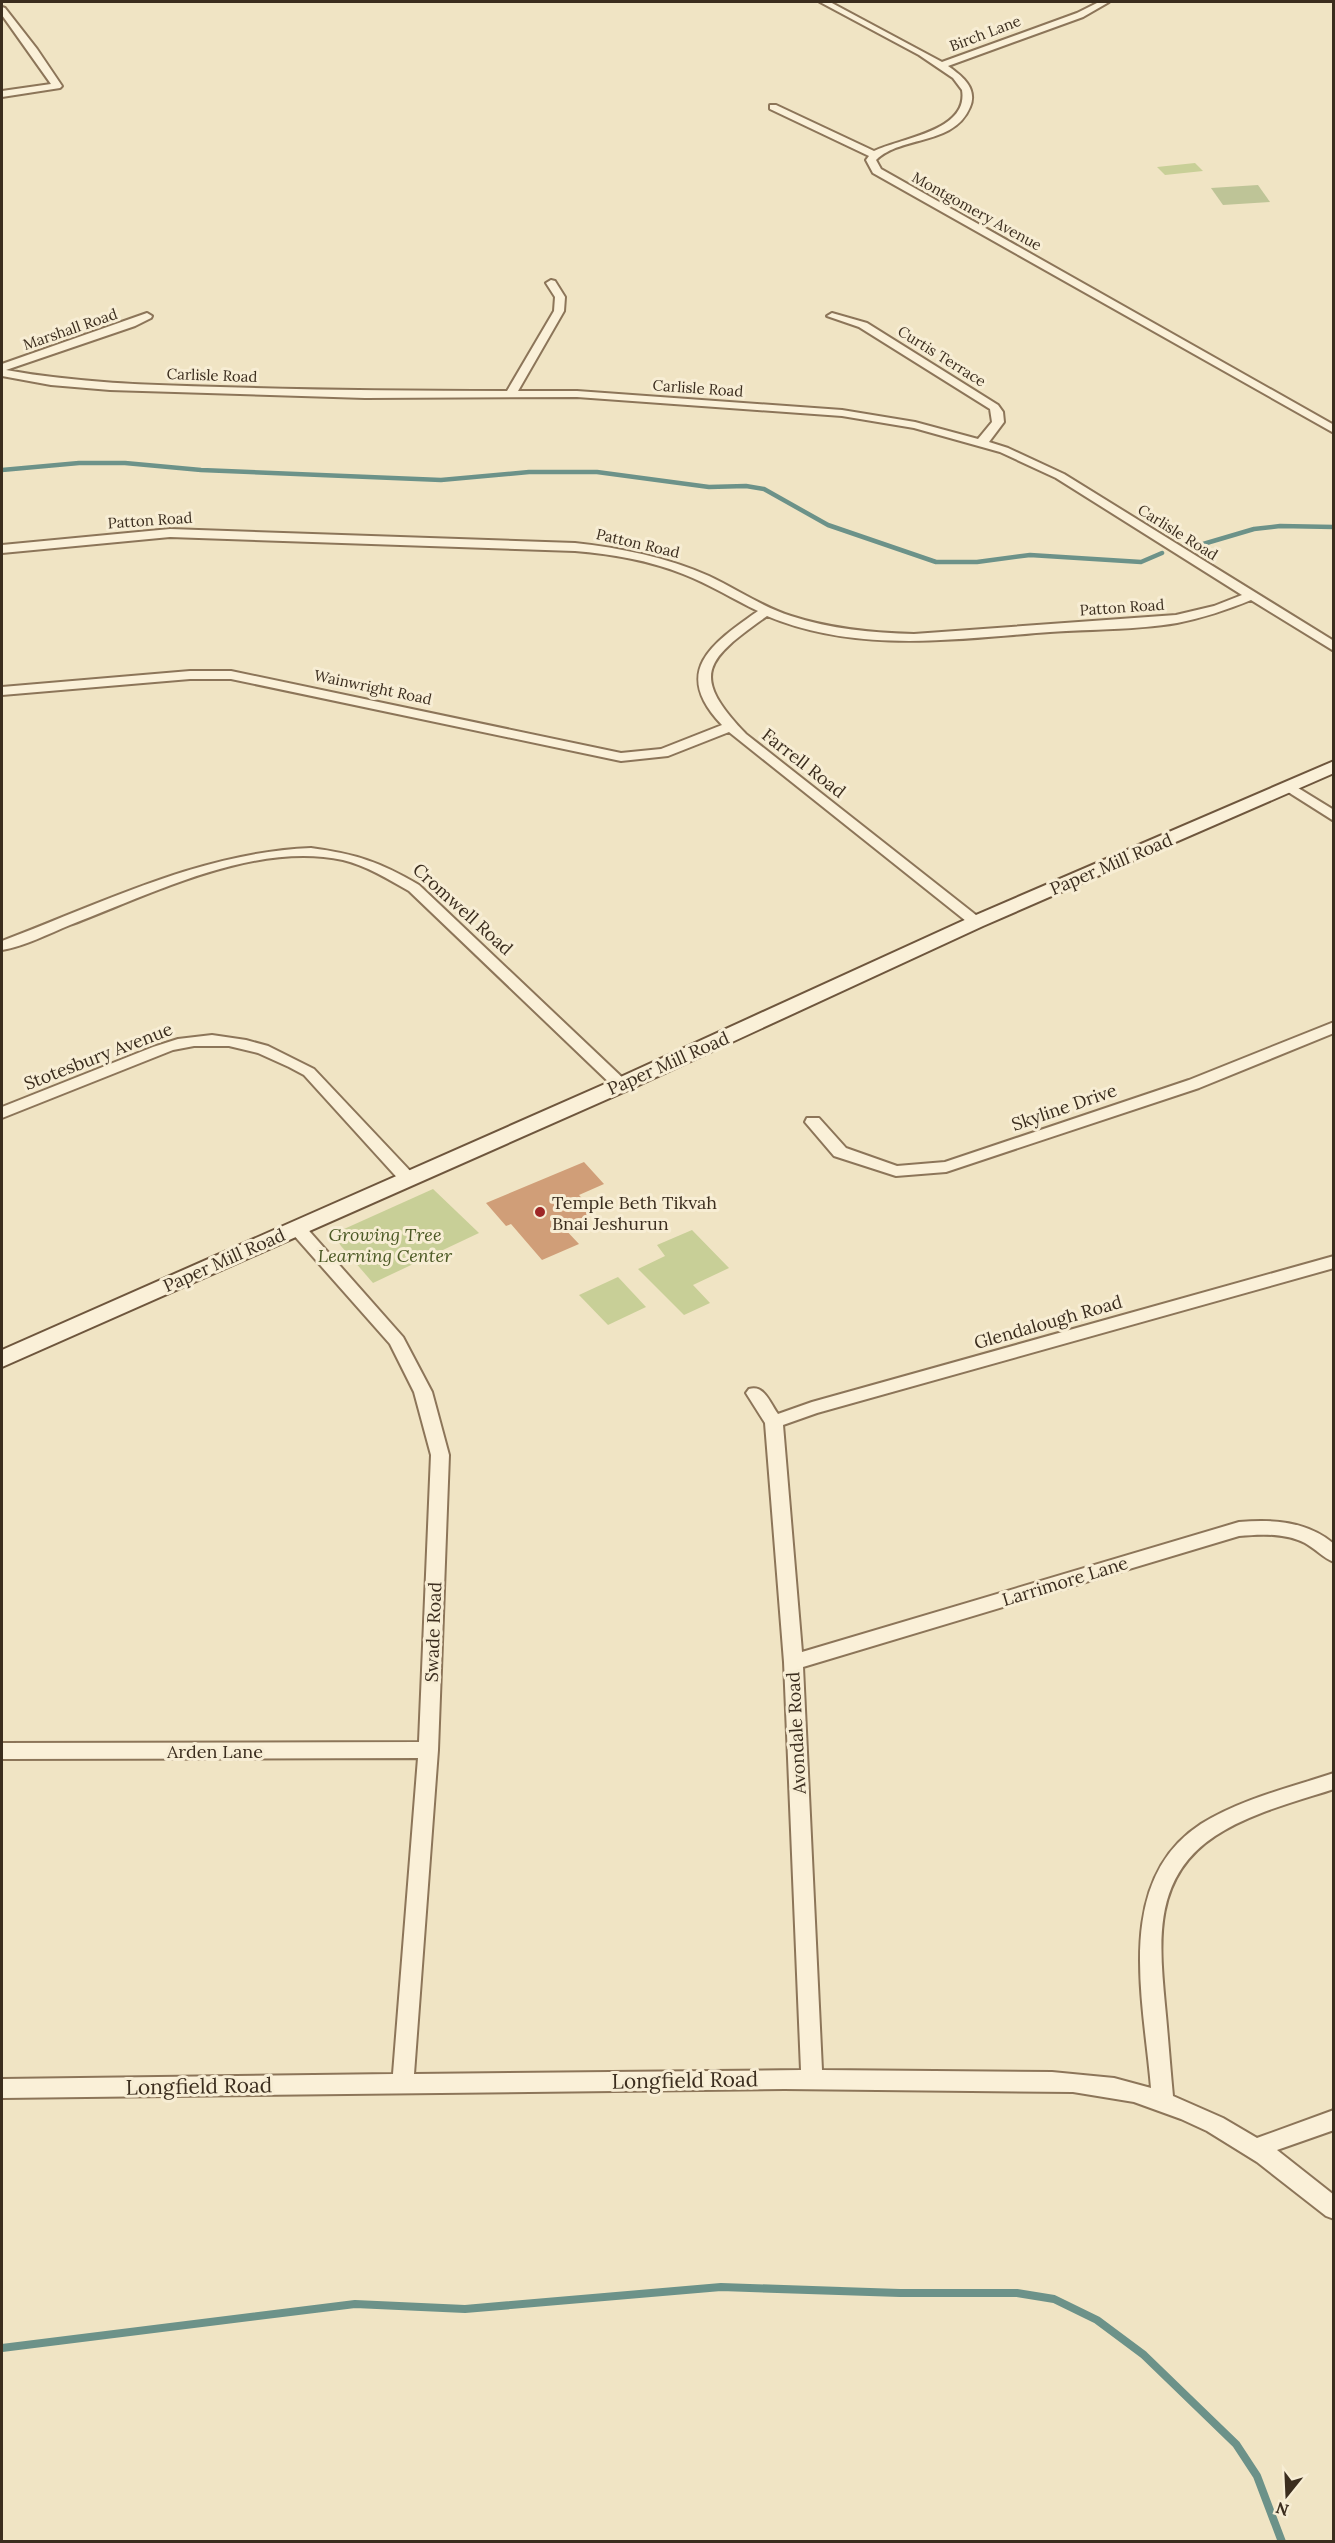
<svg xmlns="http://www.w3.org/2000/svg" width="1335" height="2543" font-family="Lora,serif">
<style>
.green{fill:#c8cf97}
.cemetery{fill:#bec497}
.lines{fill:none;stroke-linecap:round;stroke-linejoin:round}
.stream-far1{stroke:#6c9289;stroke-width:4.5}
.stream{stroke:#6c9289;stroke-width:8}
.building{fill:#d09e78}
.street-casing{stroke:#8c7559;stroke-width:4}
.secondary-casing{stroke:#6e563d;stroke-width:4}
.street{fill:#faf0d8;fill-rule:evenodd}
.secondary{fill:#faf0d8;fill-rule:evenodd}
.poi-dot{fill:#9e2726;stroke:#f7edd4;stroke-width:2}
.labels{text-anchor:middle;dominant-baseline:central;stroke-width:6;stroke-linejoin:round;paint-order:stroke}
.far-street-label{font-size:15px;fill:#3b2d1e;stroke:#f7edd4}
.street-label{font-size:18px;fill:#3b2d1e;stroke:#f7edd4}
.poi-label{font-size:18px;fill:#3b2d1e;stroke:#f7edd4;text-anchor:start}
.park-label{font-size:18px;font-style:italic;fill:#4b5924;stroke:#f7edd4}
.near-street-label{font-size:21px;fill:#3b2d1e;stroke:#f7edd4}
</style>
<rect width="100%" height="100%" fill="#f0e4c4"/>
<g class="green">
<path d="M1195,163l8,8 -38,4 -8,-8z"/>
<path d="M433,1189l46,44 -106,50 -32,-37 -3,-5 6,-12z"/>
<path d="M692,1230l37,38 -36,17 17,18 -26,12 -46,-46 27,-13 -8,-11z"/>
<path d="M618,1277l28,30 -38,18 -29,-30z"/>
</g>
<path class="cemetery" d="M1258,185l12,17 -47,3 -12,-17z"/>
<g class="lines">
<g class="stream-far1">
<path d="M2,470l77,-7h46l76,7 240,10 88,-8h68l112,15 37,-1 18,3 64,36 108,37h41l53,-7 111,7 21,-9"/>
<path d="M1193,547l61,-18 26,-3 54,1"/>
</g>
<path class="stream" d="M2,2348l353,-44 110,5 256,-22 179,6h117l37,6 43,21 47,35 92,89 21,32 25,66"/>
</g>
<path class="building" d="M584,1162l20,22 -25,11 11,12 -6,3 5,5 -27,11 17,18 -37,16 -31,-36 -5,2 -20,-23z"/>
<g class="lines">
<defs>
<g id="street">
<path d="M820,2h10l112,60 135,-49 22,-11h10l-26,15 -135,49c14,10 30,22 22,41 -16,39 -68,28 -94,53l5,9 453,256v8l-461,-260 -7,-13 3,-4 -99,-47v-4h6l98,46c27,-13 95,-20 88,-61l-9,-12 -34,-23z"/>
<path d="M2,7l3,1 32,41 25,37 -2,2 -58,9v-6l49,-7 -49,-69z"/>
<path d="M551,280l4,1 10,16 -1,14 -46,80h59l265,19 73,12 63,17 14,-17 -2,-13 -131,-82 -32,-11 5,-3 35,10 131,82 5,7 1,10 -15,20 19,6 56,26 270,167v10l-83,-51c-24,10 -49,18 -74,23 -41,7 -85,6 -127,9 -94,7 -192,22 -283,-16 -60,43 -79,58 -21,118l235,185 2,3 -2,3h-10l-242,-193 -61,24 -47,5 -390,-82h-41l-188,16v-8l188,-16h41l390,82 40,-4 61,-24c-51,-53 -11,-81 36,-114 -25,-12 -49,-27 -75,-37 -35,-14 -71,-20 -108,-23l-405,-14 -168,16v-8l168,-16 405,14c46,5 91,14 134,33 28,13 53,31 82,40 40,13 81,17 123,18l262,-19 38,-9 28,-11 -186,-117 -56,-26 -86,-24 -72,-12 -265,-19 -212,1 -255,-8 -59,-5 -49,-9v-12l145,-51 5,3 -1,2 -16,8 -129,44c71,13 142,15 214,17 95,3 191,4 287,4l47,-80 1,-14 -9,-14z"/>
<path d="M1290,783l44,27v11l-49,-31 -2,-3 2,-3z"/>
<path d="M311,848c45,6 69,14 108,37l207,196 3,4 -3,4h-10l-207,-198c-21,-12 -42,-25 -66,-31 -89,-19 -191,34 -273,65 -22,9 -45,21 -68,25v-9c100,-38 201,-89 309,-93z"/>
<path d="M1334,1022v11l-135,55 -253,84 -50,4 -62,-20 -29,-34 2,-4h12l27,30 51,18 48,-4 244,-82z"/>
<path d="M212,1035l34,5 22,6 46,23 100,106 2,4 -2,4h-12l-98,-108 -15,-8 -31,-14 -29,-7h-35l-21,4 -171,68v-11l151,-60 25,-8z"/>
<path d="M297,1222l6,2 100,113 29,55 17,63 -11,295 -24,324 387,-4 -17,-408 -19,-239 -19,-30 3,-4c15,-5 21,14 29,25l34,-12 522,-146v12l-517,145 -34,12 19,227 437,-130c33,-3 68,-1 95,22v18c-11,-4 -18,-13 -29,-19 -20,-10 -44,-9 -66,-7l-436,131 19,403 230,2 62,6 37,10c-7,-87 -38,-207 50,-264 40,-25 88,-36 133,-51v16c-40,13 -84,24 -119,47 -62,41 -56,104 -50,169 3,30 5,60 8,91l50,22 34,20 77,-28v20l-57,20 57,45v24l-8,-3 -69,-54 -50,-31 -26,-12 -47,-17 -61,-10 -289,-3 -782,9v-19l391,-5 25,-316 -416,1v-16l417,-1 12,-287 -17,-63 -24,-48 -99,-112 -2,-4 2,-4z"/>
</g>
<path id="secondary" d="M1334,761v12l-351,153 -355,164 -626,277v-17l612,-270 355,-162z"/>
</defs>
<use href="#street" class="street-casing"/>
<use href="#secondary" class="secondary-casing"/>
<use href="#street" class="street"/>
<use href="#secondary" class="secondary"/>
</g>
<circle class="poi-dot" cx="540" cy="1212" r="6"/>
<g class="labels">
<g class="far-street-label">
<text transform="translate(985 33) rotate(-21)">Birch Lane</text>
<text transform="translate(977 211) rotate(29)">Montgomery Avenue</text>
<text transform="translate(70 329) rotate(-19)">Marshall Road</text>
<text transform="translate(942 356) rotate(32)">Curtis Terrace</text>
<text transform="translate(212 375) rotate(2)">Carlisle Road</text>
<text transform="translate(698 388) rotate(4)">Carlisle Road</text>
<text transform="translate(150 520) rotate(-4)">Patton Road</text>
<text transform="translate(1178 532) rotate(32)">Carlisle Road</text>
<text transform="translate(638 543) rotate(13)">Patton Road</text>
<text transform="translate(1122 607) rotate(-4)">Patton Road</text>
<text transform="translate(373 687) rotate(12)">Wainwright Road</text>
</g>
<g class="street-label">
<text transform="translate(804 763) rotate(38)">Farrell Road</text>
<text transform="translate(1111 864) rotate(-23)">Paper Mill Road</text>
<text transform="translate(463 909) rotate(42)">Cromwell Road</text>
<text transform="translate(98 1056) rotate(-21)">Stotesbury Avenue</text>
<text transform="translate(668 1063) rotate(-24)">Paper Mill Road</text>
<text transform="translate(1064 1107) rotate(-19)">Skyline Drive</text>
<text transform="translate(224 1260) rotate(-24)">Paper Mill Road</text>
<text transform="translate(1048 1322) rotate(-16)">Glendalough Road</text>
<text transform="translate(1065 1581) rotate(-17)">Larrimore Lane</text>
<text transform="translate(433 1632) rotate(-88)">Swade Road</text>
<text transform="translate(796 1733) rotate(-93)">Avondale Road</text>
<text x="215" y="1751">Arden Lane</text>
</g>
<g class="poi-label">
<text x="552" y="1202">Temple Beth Tikvah<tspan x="552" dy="21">Bnai Jeshurun</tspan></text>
</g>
<g class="park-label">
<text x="385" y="1234">Growing Tree<tspan x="385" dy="21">Learning Center</tspan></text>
</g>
<g class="near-street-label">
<text transform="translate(685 2080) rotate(-1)">Longfield Road</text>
<text transform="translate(199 2086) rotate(-1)">Longfield Road</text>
</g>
</g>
<rect width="1335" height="2543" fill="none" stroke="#3b2d1e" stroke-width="6"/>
<g transform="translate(1287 2495) rotate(198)" stroke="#f7edd4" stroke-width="4.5" paint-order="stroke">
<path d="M0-4.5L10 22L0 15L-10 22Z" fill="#3b2d1e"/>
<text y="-9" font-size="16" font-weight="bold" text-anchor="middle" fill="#3b2d1e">N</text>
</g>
</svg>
